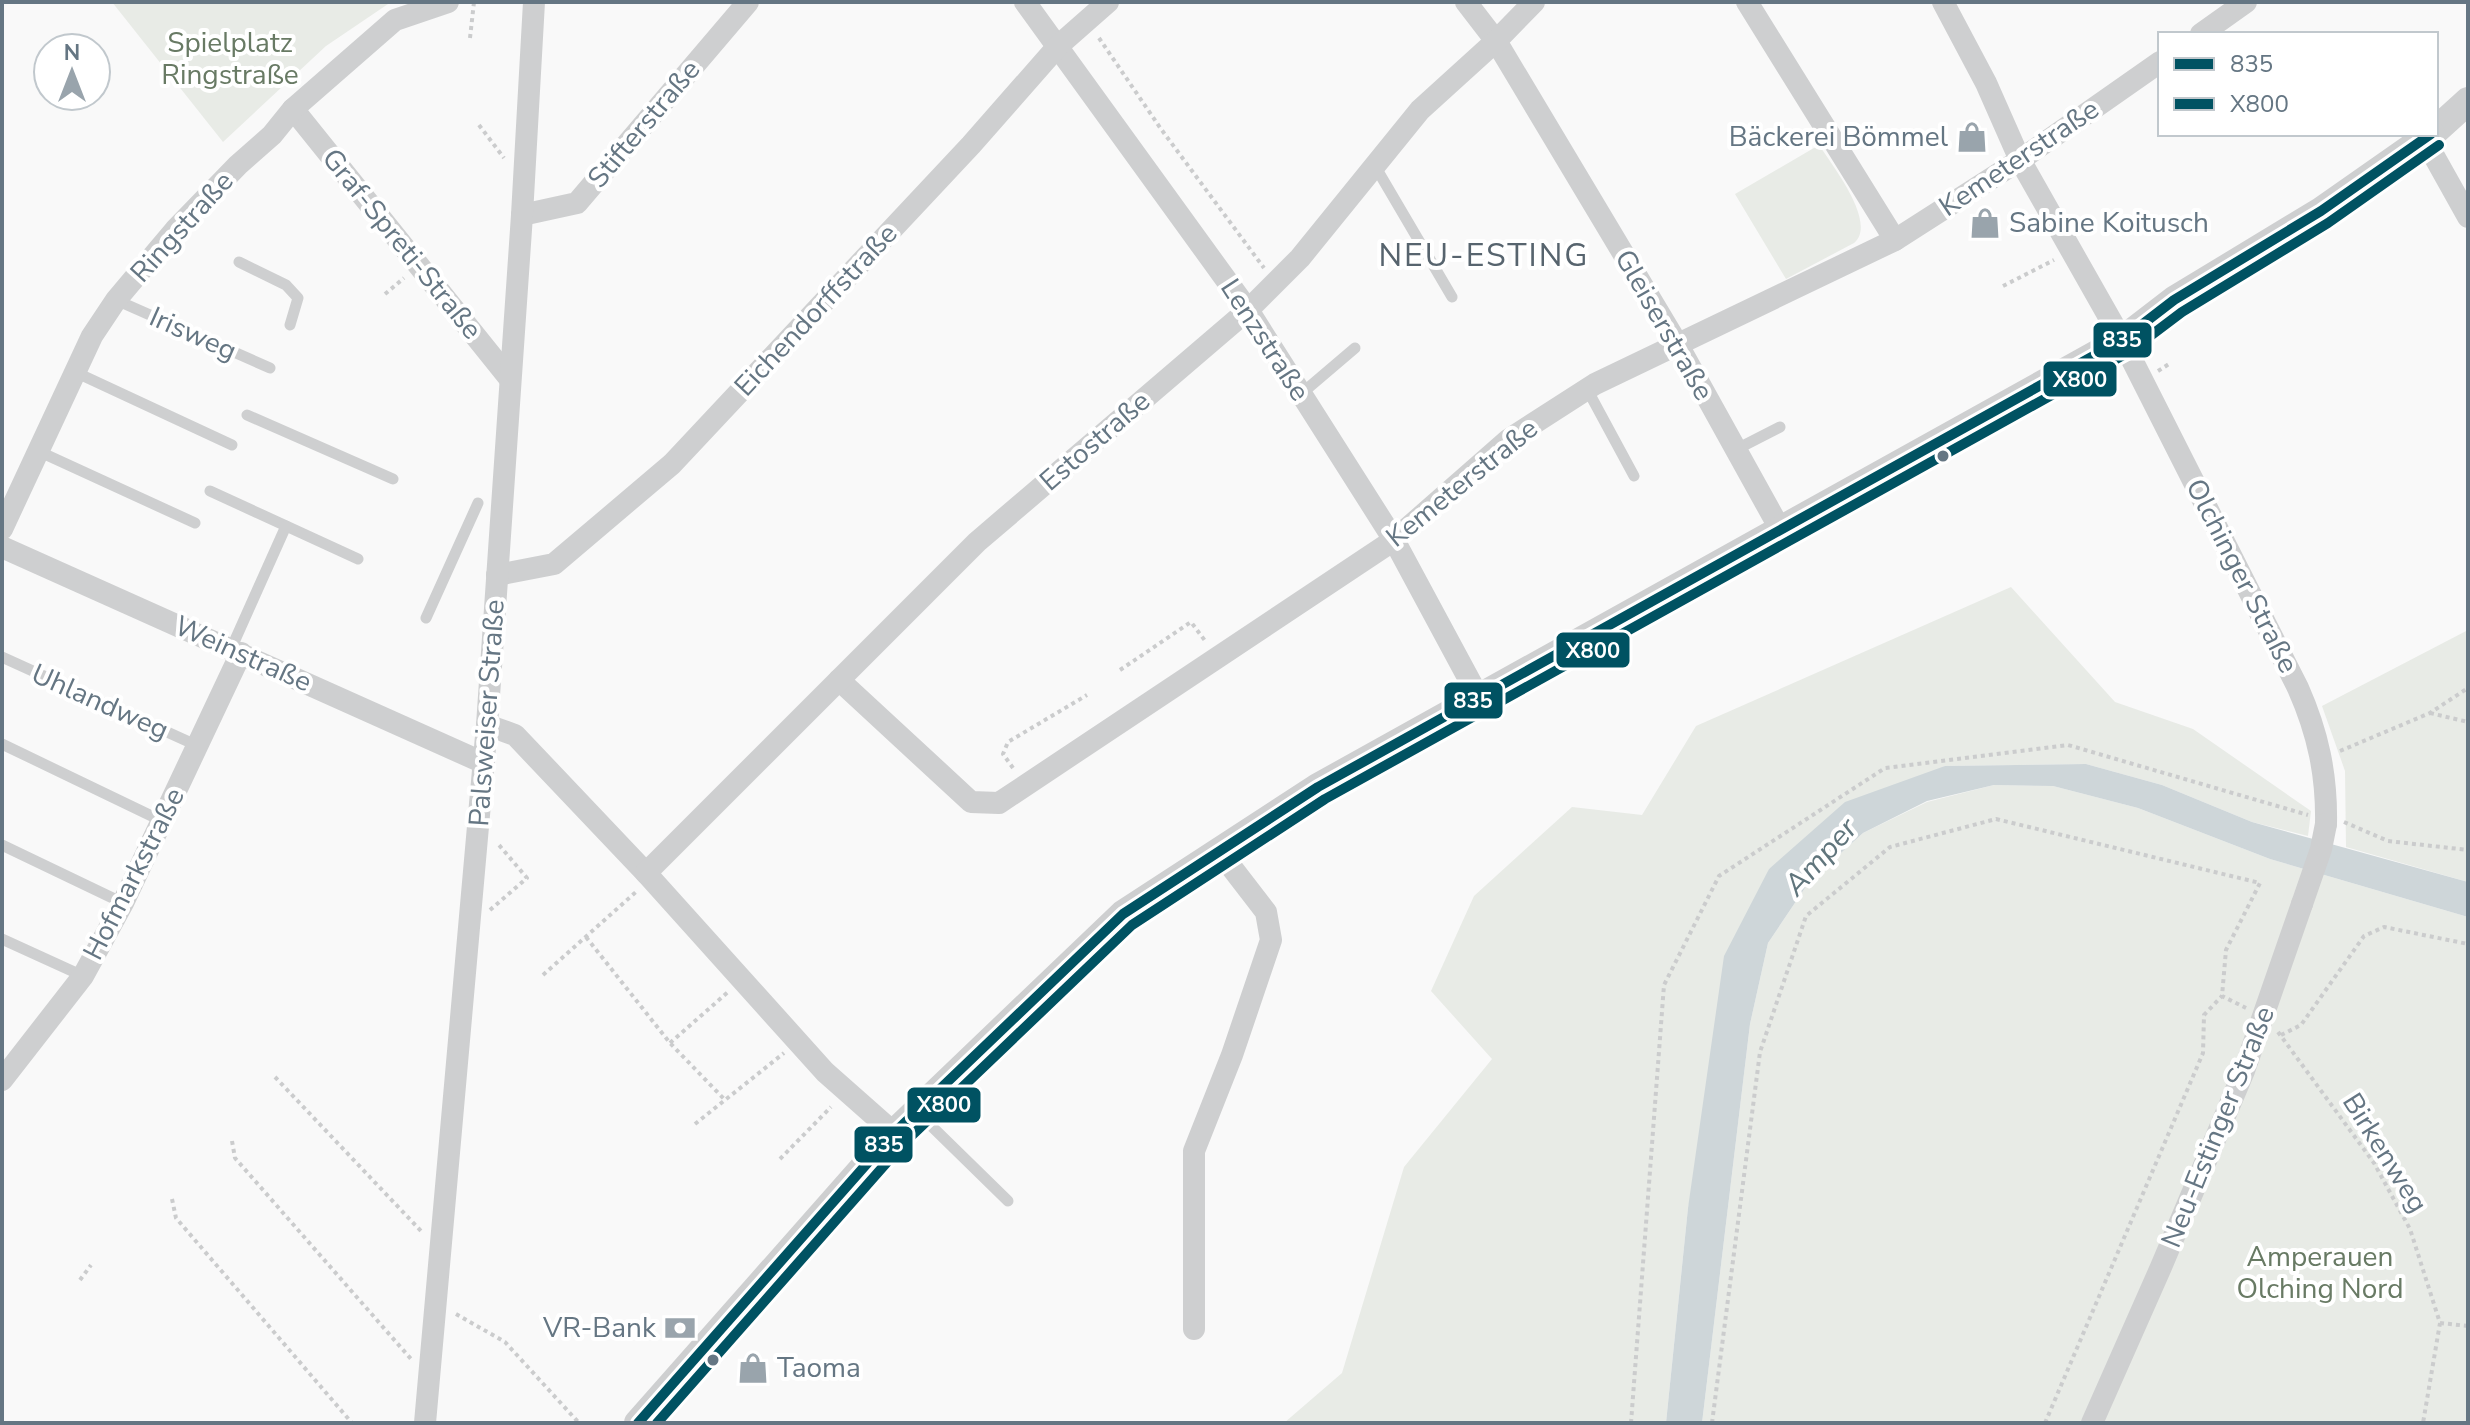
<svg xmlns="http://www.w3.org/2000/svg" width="2470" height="1425" font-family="'Nunito Sans',sans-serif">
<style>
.green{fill:#e8ebe6}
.water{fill:#ced6d9}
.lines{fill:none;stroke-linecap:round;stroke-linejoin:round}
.path{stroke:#cbcccd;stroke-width:4;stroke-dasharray:4 4;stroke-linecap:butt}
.service{stroke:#cecfd0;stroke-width:11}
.minor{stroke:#cecfd0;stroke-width:22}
.tertiary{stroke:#cecfd0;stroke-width:28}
.minor-bridge{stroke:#cecfd0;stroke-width:22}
.bus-1-casing{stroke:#fff;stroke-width:16}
.bus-2-casing{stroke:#fff;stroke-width:16}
.bus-1{stroke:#005262;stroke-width:10}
.bus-2{stroke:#005262;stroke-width:10}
.bus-dot{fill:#657683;stroke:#fff;stroke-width:3}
.labels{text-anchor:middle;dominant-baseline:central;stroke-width:8;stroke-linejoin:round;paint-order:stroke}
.park-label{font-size:28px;fill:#687a64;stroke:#fff}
.street-label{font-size:28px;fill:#657683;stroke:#fff}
.poi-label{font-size:28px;fill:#657683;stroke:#fff;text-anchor:end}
.water-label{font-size:30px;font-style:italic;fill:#60757c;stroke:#fff}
.quarter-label{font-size:32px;letter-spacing:2px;fill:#57646e;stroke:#fff}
.line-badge{stroke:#fff;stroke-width:3}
.badge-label{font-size:22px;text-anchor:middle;font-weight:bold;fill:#fff}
</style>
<rect width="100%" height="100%" fill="#f9f9f9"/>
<g class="green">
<path d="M112,2h279l-65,44 -103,96z"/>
<path d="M1819,145c13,20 59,78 35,98l-68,36 -51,-85z"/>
<path d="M2011,587l104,115 78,27 118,82 -3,25 -56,-14 -90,-37 -76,-21 -141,2 -176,103 -81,339 -22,215h-382l58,-50 62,-206 88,-108 -61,-68 43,-95 98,-89 70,8 54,-89z"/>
<path d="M2468,630v252l-122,-35 -1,-76 -23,-65z"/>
<path d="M1994,785l59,1 85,22 132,51 198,58v506h-766l48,-399 18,-81 41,-61 54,-49 64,-31z"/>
</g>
<path class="water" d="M2086,764l76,21 90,37 216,60v35l-198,-58 -132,-51 -85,-22 -59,-1 -67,16 -64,32 -54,49 -41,61 -18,81 -48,399h-36l22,-215 36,-252 45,-87 76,-67 100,-36z"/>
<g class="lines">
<g class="path">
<path d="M470,38l4,-36"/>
<path d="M1099,38l62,91 103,139"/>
<path d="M479,125l25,33"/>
<path d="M2003,286l51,-26"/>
<path d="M385,294l19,-16"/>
<path d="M2158,371l11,-7"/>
<path d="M1120,670l71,-48 15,20"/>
<path d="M2430,713l38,9"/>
<path d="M2340,751l90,-38 38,-25"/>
<path d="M1013,768l-10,-14 5,-12 79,-47"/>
<path d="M2344,822l44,19 80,9"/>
<path d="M490,910l37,-32 -28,-33"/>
<path d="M586,937l84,106 55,57"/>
<path d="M543,975l94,-84"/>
<path d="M2278,1032l96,131 36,66 30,94 -17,100"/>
<path d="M2281,1035l20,-10 63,-89 20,-9 84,17"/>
<path d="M670,1043l58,-51"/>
<path d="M275,1077l146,154"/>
<path d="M695,1124l89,-71"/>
<path d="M232,1141l3,17 176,201"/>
<path d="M780,1159l51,-52"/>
<path d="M172,1199l4,19 176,205"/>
<path d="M80,1280l11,-15"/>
<path d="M456,1314l49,28 74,81"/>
<path d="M2440,1323l28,3"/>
<path d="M1631,1423l33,-438 55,-109 166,-108 183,-23 240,70"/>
<path d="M1712,1423l48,-371 46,-136 84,-69 106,-28 264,64 -34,67 -4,46 24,12"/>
<path d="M2045,1423l158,-370 1,-38 18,-19"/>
</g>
<g class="service">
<path d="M1375,166l77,131"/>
<path d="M239,262l47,23 12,13 -8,27"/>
<path d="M116,300l154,68"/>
<path d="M75,372l157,73"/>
<path d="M1587,389l47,87"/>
<path d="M1301,394l54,-46"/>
<path d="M247,415l146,64"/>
<path d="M1735,450l45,-23"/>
<path d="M38,451l157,72"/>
<path d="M210,491l148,68"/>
<path d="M426,618l52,-115"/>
<path d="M231,649l55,-123"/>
<path d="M2,657l196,89"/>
<path d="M2,744l160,77"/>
<path d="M2,845l121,58"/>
<path d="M2,939l81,37"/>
<path d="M917,1112l91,89"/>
</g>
<g class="minor">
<path d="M1025,2l223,308 146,230 84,156"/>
<path d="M1466,2l30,39 182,304 102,184"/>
<path d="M1747,2l148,238"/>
<path d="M1943,2l43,81 34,77 102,180 176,348c20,45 29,87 28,136"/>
<path d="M2201,34l45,-32"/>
<path d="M293,109l217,270"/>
<path d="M2425,140l43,77"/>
<path d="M522,215l55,-12 171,-201"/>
<path d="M2,529l90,-193 24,-36 59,-70 63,-65 34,-30 21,-26 102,-89 53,-18"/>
<path d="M2,547l482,216"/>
<path d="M497,575l57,-11 118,-100 299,-319 87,-99 50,-44"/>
<path d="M839,680l132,122 28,1 395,-263 114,-100 87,-56 300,-144 125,-80 140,-98"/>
<path d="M487,725l28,10 131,138 179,199 69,61"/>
<path d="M646,873l331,-331 271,-232 52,-52 120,-148 76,-69 38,-39"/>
<path d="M2,1080l81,-104 40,-73 118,-250"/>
<path d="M1194,1329v-178l38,-96 39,-115 -5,-28 -47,-61"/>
<path d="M425,1423l62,-698 35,-510 12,-213"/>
<path d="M2092,1423l69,-156 83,-196 58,-167"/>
</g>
<g class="tertiary">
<path d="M2436,130l32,-29"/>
<path d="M638,1423l256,-290 229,-219 195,-127 804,-447 52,-40 147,-89 110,-77"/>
</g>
<path class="minor-bridge" d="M2302,904l19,-55 5,-25"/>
<defs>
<path id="bus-1" d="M638,1423l256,-290 229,-219 195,-127 804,-447 52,-40 147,-89 110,-77"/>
<path id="bus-2" d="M657,1423l247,-280 228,-218 193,-126 804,-447 53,-40 146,-89 111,-78"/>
</defs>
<use href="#bus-1" class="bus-1-casing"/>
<use href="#bus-2" class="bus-2-casing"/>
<use href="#bus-1" class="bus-1"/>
<use href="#bus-2" class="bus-2"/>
</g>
<defs>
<symbol id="shop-bare" viewBox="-9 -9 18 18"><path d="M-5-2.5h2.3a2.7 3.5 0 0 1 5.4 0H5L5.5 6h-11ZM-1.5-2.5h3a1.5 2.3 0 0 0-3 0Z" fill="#99a4ac" stroke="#fff" stroke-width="2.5" paint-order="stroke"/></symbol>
<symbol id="bank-bare" viewBox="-9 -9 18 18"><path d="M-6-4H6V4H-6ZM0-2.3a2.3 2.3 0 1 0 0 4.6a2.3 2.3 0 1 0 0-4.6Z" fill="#99a4ac" stroke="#fff" stroke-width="2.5" paint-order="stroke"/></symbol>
</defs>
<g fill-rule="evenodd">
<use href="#shop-bare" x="1950" y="115" width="44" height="44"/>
<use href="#shop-bare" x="1963" y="201" width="44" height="44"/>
<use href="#bank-bare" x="658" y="1306" width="44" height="44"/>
<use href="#shop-bare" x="731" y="1346" width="44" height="44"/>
</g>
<g class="bus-dot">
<circle cx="1943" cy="456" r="7"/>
<circle cx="713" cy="1360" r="7"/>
</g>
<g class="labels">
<g class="park-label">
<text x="230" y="43">Spielplatz<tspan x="230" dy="32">Ringstraße</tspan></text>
<text x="2320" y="1257">Amperauen<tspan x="2320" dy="32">Olching Nord</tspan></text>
</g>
<g class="street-label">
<text transform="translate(644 124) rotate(-50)">Stifterstraße</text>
<text transform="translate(2019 158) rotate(-34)">Kemeterstraße</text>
<text transform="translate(182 227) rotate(-48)">Ringstraße</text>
<text transform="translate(402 244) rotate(51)">Graf-Spreti-Straße</text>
<text transform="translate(816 310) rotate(-47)">Eichendorffstraße</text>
<text transform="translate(1664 325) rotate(60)">Gleiserstraße</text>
<text transform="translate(193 334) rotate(24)">Irisweg</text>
<text transform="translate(1265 340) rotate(57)">Lenzstraße</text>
<text transform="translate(1095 441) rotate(-41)">Estostraße</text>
<text transform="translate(1462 483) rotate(-39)">Kemeterstraße</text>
<text transform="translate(2242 576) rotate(63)">Olchinger Straße</text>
<text transform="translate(243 654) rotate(24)">Weinstraße</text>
<text transform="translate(100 702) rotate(24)">Uhlandweg</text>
<text transform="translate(487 713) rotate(-86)">Palsweiser Straße</text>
<text transform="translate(134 874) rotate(-63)">Hofmarkstraße</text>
<text transform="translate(2218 1127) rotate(-68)">Neu-Estinger Straße</text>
<text transform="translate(2385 1153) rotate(58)">Birkenweg</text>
</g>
<g class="poi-label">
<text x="1948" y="137">Bäckerei Bömmel</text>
<text x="2009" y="223" text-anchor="start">Sabine Koitusch</text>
<text x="656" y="1328">VR-Bank</text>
<text x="777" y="1368" text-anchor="start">Taoma</text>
</g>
<g class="water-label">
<text transform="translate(1821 857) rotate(-48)">Amper</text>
</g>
<g class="quarter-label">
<text x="1484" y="255">NEU-ESTING</text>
</g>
</g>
<g class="line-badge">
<rect x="2092" y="321" width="61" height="38" rx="8" fill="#005262"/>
<rect x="2042" y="360" width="76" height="38" rx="8" fill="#005262"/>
<rect x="1555" y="631" width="76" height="38" rx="8" fill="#005262"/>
<rect x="1443" y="681" width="61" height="39" rx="8" fill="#005262"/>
<rect x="906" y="1086" width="76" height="38" rx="8" fill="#005262"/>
<rect x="853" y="1125" width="61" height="39" rx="8" fill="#005262"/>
</g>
<g class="badge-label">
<text x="2122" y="347">835</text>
<text x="2080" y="387">X800</text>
<text x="1593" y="658">X800</text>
<text x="1473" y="708">835</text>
<text x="944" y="1112">X800</text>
<text x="884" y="1152">835</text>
</g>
<rect width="2470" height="1425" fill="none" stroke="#657683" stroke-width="8"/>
<rect x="2158" y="32" width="280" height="104" fill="#ffffff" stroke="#c1c8cd" stroke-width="2"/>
<rect x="2174" y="58" width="40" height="12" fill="#005262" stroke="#c1c8cd" stroke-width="2"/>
<text x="2230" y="72" font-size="24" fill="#657683">835</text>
<rect x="2174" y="98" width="40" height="12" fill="#005262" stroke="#c1c8cd" stroke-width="2"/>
<text x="2230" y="112" font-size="24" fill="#657683">X800</text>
<g transform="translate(72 72)"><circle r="38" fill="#ffffff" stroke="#c1c8cd" stroke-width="2"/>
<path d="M0-6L14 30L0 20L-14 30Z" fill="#99a4ac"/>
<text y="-12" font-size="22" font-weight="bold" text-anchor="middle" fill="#657683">N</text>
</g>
</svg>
